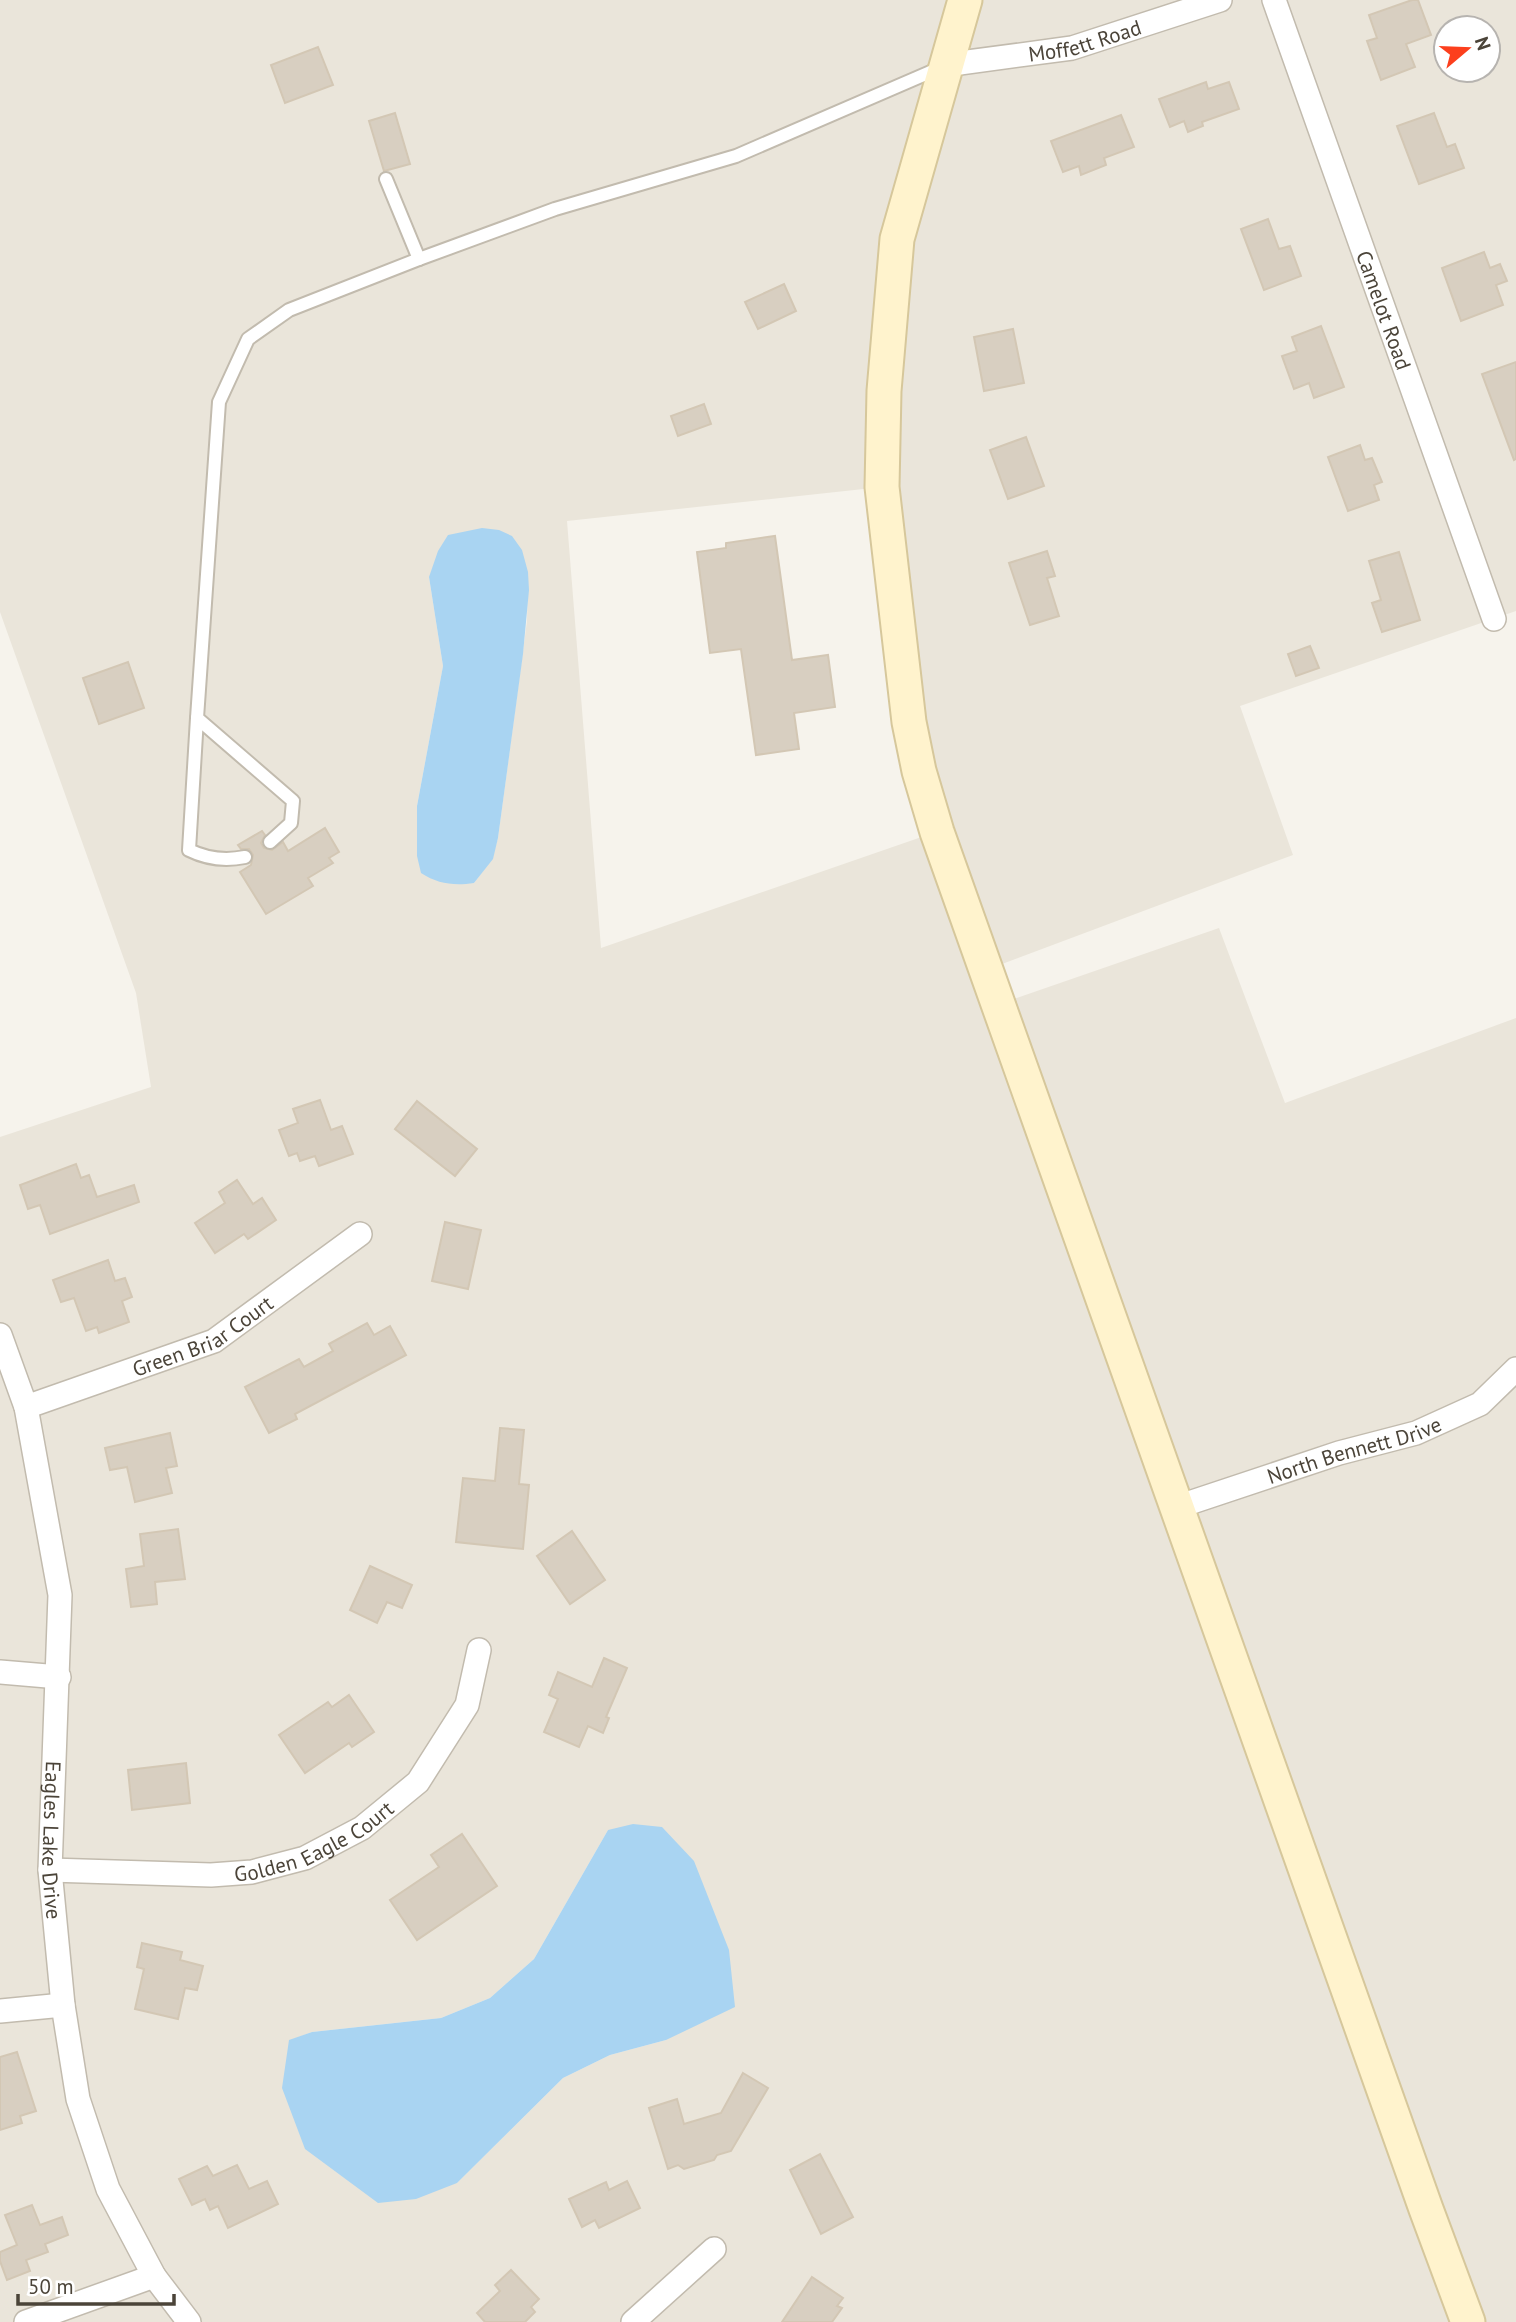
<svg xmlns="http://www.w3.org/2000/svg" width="1516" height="2322" font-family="'PT Sans',sans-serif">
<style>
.residential{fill:#eae5da;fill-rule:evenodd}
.water{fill:#a9d4f2}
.building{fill:#d8cfc1;stroke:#d3c7b4;stroke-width:2}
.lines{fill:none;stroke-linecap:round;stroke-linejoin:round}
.lane-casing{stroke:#c2bbae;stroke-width:16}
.street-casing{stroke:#c2bbae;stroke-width:26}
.secondary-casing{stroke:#d6c79b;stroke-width:37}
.lane{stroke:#fff;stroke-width:12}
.street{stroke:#fff;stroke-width:23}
.secondary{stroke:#fff3cd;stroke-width:33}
.labels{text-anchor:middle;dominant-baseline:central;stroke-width:5;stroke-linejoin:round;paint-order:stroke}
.street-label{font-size:21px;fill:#4b4439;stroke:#fff}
</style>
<rect width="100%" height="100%" fill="#f6f3ec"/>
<path class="residential" d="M0,0h1516v611l-276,95 53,149 -307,115 13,34 220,-76 66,175 231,-85v1304h-1516v-1185l151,-50 -15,-94 -136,-381zM1446,28h42v42h-42zM882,487l54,345 -335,116 -34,-427zM528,572l-1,49 -29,217 -6,21 -18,24 -57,-77 26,-140 -14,-89zM608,1830l58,210 -56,15 -47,23 -106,105 -168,-142 23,-9 129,-14 49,-20 44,-39z"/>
<g class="water">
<path d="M482,528l17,2 13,6 10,14 6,22 1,18 -6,64 -25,184 -5,21 -19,24c-20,3 -36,1 -53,-10l-4,-17v-50l26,-140 -14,-89 9,-26 10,-16z"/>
<path d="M633,1824l29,3 32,34 35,89 6,57 -69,33 -56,15 -47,23 -106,105 -41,16 -38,4 -73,-54 -23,-61 7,-48 23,-8 129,-14 49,-20 44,-39 74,-129z"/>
</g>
<g class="building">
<path d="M1412,0h6l13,35 -25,9 9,23 -34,13 -14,-39 10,-3 -8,-23z"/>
<path d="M318,47l15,38 -48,18 -14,-38z"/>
<path d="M1206,82l2,7 21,-7 10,27 -37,13 1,4 -15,6 -4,-11 -14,6 -11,-28z"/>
<path d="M395,113l15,51 -26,7 -15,-50z"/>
<path d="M1434,113l13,34 8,-3 9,24 -45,16 -22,-58z"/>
<path d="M1121,115l13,32 -30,11 2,7 -25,10 -2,-9 -16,6 -12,-31z"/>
<path d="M1268,219l11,30 11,-3 11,30 -37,14 -23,-61z"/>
<path d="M1484,252l6,16 10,-4 7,17 -11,4 7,20 -42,16 -19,-53z"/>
<path d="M784,284l12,27 -38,18 -13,-27z"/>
<path d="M1321,326l23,61 -30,11 -5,-15 -15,6 -12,-33 15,-5 -5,-14z"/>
<path d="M1013,329l11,54 -40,8 -10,-54z"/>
<path d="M1516,362v97l-2,1 -32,-86z"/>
<path d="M704,404l7,20 -33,12 -7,-20z"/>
<path d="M1026,437l18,49 -36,13 -18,-49z"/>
<path d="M1360,445l5,15 7,-2 10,24 -8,3 5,15 -31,11 -20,-54z"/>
<path d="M775,536l17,124 36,-5 7,52 -41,6 5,36 -43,6 -15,-106 -31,4 -13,-101 29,-4v-5z"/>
<path d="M1047,551l8,25 -8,2 12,38 -29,9 -21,-62z"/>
<path d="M1399,552l21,68 -38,12 -10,-29 9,-3 -12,-39z"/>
<path d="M1310,646l9,22 -23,8 -8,-22z"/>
<path d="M128,662l16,46 -45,16 -16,-46z"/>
<path d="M325,828l14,24 -10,6 4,5 -25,15 5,8 -47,28 -26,-42 11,-7 2,-10 -4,-6h-8l-3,-4 24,-14 3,4 -4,8 3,5 8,2 11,-8 5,9z"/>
<path d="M320,1100l11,30 11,-4 11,28 -34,12 -4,-10 -15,5 -3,-8 -8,3 -10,-26 19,-7 -5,-14z"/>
<path d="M417,1101l60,48 -22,27 -60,-47z"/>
<path d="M76,1164l5,14 8,-3 8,22 37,-12 5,17 -89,32 -10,-29 -12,4 -8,-24z"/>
<path d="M237,1180l16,24 9,-6 14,22 -28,19 -4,-5 -29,19 -20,-30 30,-20 -6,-11z"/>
<path d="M445,1222l36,8 -13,59 -36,-8z"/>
<path d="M108,1260l7,21 10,-3 7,19 -10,4 7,21 -30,11 -2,-6 -11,4 -12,-33 -13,4 -8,-22z"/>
<path d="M367,1323l7,12 16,-9 16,29 -111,59 2,5 -28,14 -24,-46 54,-28 5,8 29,-16 -4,-7z"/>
<path d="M500,1428l24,2 -5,54 10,1 -6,64 -67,-7 7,-64 32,3z"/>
<path d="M170,1433l7,33 -11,2 6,25 -37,9 -8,-35 -17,3 -5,-22z"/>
<path d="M178,1529l7,50 -30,3 2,22 -26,3 -5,-38 18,-3 -4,-32z"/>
<path d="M572,1531l33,49 -35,24 -33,-48z"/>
<path d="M370,1566l42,19 -10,23 -15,-6 -10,21 -27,-13z"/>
<path d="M604,1658l23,10 -21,49 3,1 -6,15 -15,-7 -9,21 -35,-15 14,-33 -9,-4 9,-23 34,15z"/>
<path d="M349,1695l25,37 -22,15 -3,-4 -44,30 -26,-38 49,-33 4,5z"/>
<path d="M186,1763l4,40 -58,7 -4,-40z"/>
<path d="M462,1834l35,52 -80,54 -27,-40 49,-33 -8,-12z"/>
<path d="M142,1943l40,9 -2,8 23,6 -6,24 -12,-2 -7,31 -43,-10 9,-40 -7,-2z"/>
<path d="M17,2052l19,59 -16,5 2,7 -22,7v-73z"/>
<path d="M743,2073l25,15 -37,63 -14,4 -3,5 -30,9 -6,-4 -10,4 -19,-61 28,-9 7,25 37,-11z"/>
<path d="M820,2154l33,63 -32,17 -31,-64z"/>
<path d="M237,2165l12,24 18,-8 11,23 -50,24 -10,-22 -8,4 -5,-11 -13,6 -13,-26 28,-13 6,10z"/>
<path d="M627,2181l13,27 -41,20 -4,-8 -13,7 -13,-28 37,-17 3,8z"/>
<path d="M32,2205l8,20 22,-8 6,18 -23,9 3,8 -22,8 4,11 -23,9 -7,-19v-9l17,-7 -12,-30z"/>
<path d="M511,2270l28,29 -8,8 4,5 -10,10h-40l-8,-9 23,-22 -5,-6z"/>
<path d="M812,2277l31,21 -6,8 5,2 -10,14h-50z"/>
</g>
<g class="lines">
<defs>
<g id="lane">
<path d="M386,179l33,80"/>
<path d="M197,718l-8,132c18,9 36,11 56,7"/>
<path d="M270,842l21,-19 2,-22 -96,-83 22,-316 29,-63 41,-29 130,-51 136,-50 181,-53 206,-89"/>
</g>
<g id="street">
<path id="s1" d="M1274,0l220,619"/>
<path id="s2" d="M945,65l127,-17 148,-48"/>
<path id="s3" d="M0,1335l26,72 34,188 -10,275 13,135 15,94 30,90 46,87 35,46"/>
<path id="s4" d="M26,1407l188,-66 146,-107"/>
<path id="s5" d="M1177,1507l162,-54 77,-20 64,-29 36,-35"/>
<path d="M0,1672l59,5"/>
<path id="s6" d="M50,1870l161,5 41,-3 53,-14 57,-30 56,-46 49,-77 12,-55"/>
<path d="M0,2011l63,-6"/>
<path d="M26,2322l128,-46"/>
<path d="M633,2322l81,-73"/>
</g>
<path id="secondary" d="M965,0l-68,239 -13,152 -2,96 27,235 10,49 18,61 489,1377 42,113"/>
</defs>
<use href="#lane" class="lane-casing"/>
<use href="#street" class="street-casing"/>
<use href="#secondary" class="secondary-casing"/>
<use href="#lane" class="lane"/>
<use href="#street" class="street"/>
<use href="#secondary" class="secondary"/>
</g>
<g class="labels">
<g class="street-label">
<text stroke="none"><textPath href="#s2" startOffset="142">Moffett Road</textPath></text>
<text stroke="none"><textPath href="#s1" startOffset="329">Camelot Road</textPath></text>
<text stroke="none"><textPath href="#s4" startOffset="191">Green Briar Court</textPath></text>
<text stroke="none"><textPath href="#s5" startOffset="186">North Bennett Drive</textPath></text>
<text stroke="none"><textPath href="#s6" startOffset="271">Golden Eagle Court</textPath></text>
<text stroke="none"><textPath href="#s3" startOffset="513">Eagles Lake Drive</textPath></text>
</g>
</g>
<g transform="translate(1467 49) rotate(71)"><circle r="33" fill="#ffffff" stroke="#b7b4b0" stroke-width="2"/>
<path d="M0-5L12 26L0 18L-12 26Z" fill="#fc3f1d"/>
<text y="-10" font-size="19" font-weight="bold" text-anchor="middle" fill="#4b4439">N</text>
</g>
<path d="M18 2294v10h156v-10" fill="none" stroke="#4b4439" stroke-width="3.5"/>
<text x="28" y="2294" font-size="21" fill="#4b4439" stroke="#ffffff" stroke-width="5" paint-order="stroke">50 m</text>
</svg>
